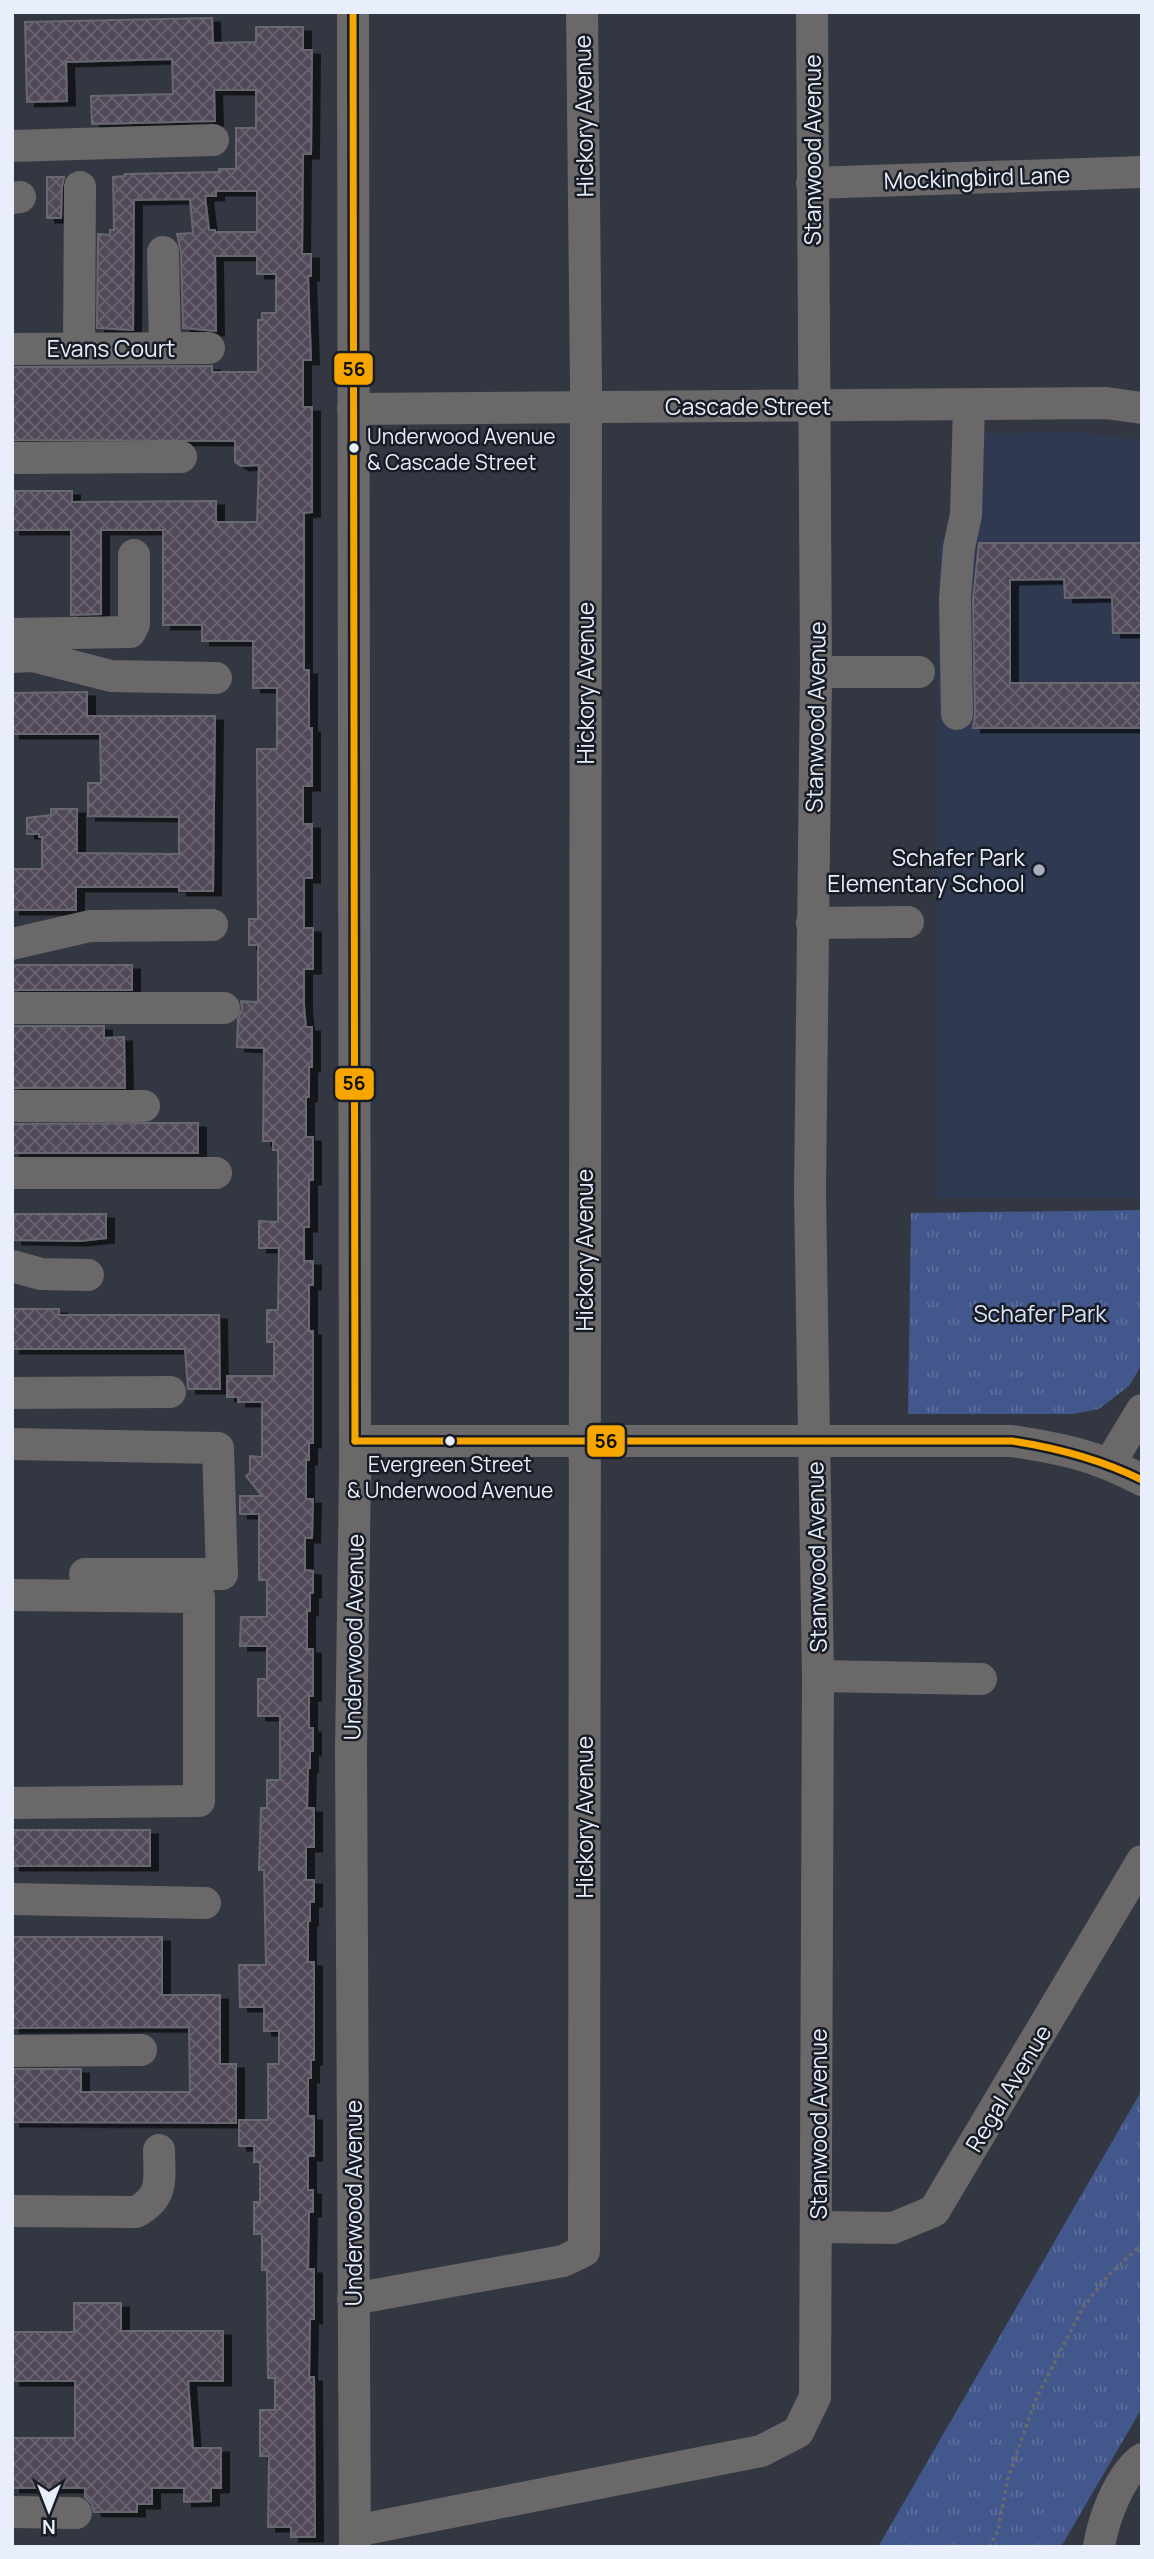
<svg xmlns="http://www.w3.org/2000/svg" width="1154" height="2559" font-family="Manrope,sans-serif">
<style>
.built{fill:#2f3a52}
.park{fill:url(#park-tufts)}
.building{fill:url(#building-cross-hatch);stroke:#686770;stroke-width:2;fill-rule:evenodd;filter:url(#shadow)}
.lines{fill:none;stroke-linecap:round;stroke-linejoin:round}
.path{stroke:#6a696e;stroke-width:3.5;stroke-dasharray:3.5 3.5;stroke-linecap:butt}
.minor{stroke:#6a6869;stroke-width:32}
.bus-1-casing{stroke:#181c25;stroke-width:12}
.bus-1{stroke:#f7a600;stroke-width:7}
.bus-dot{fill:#e8eefc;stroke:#181c25;stroke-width:2.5}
.poi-dot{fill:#a8aebb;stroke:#181c25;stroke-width:2.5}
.labels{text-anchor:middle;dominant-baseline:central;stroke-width:5;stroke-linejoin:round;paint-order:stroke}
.bus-label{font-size:21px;fill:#e8eefc;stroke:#181c25;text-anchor:start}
.street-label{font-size:23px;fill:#e8eefc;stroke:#181c25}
.poi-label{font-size:23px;fill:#e8eefc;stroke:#181c25;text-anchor:end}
.park-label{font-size:23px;fill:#dbe4f7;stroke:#181c25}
.line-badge{stroke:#181c25;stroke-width:2.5}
.pale-badge-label{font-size:19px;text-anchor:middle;font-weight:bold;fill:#111}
</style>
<defs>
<pattern id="park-tufts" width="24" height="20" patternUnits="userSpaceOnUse" patternTransform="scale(1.75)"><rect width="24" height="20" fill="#42578c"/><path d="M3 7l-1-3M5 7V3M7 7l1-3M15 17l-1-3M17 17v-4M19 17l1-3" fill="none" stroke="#5d6f9d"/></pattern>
<pattern id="building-cross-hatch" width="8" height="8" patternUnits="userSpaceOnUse" patternTransform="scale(1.75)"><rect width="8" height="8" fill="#514959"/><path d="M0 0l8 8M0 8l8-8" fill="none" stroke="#6a6472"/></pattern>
<filter id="shadow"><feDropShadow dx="8" dy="4.5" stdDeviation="0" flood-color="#0009"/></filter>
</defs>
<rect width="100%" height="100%" fill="#323742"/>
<path class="built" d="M1074,432l68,8v758h-206l2,-655 19,-22v-87z"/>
<g class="park">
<path d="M1142,1210v154l-13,22 -30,23 -26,5h-165l3,-201z"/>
<path d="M1142,2090v318l-81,139h-183z"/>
</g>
<g class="building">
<path d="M212,18l1,25 43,-1v-15h47v23h9l-1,104h-8l-1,100h9v22h-3l3,84h-8v47h9v105l-8,1v157h5v58h3v58h-9v38h9v54h-8v50h9v41h-9v37l2,21h6v40h-3v30h-3v40h7v43h-4v47h-5v34h9v24h-4v46h4v112h-4v17h-3v39h7l-1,39h-7v32l8,1v22h-3v18h-3v38h6v47h-4v32h4v23h-3v17h-2l-1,40h7v39h-8v33h8v22h-4v19h-2v41h6v98h-3v18h-3v38h6v40h-6v34h5v22h-4l-1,57h6v50h-4l-1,58h5l1,160h-24v-10h-23l1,-71h-9v-46h15v-32h-7l-1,-108h-5v-36h-8v-32h6v-40h-6v-16h-15v-26h29v-56h11v-33h-15v-24h-24l-1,-42h27l-2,-95h-5l2,-62h6v-28h13v-64h-22v-37h9v-33h-27l1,-29h26v-37h-8v-66h-19v-18h22l-16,-20 4,-3v-17l12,1v-55h-24v-5h-11v-21h47v-34h-7v-32h11l1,-62h-20v-27l19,1v-72h-5v-9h-10l1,-93 -27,-1 1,-28 4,-10 -1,-8 17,1v-57h-9v-26h9l-1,-170h20v-61h-24v-47h-51v-16h-39v-95h-62v84l-30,1v-85h-59v-28h3v-11h57v11l144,-1v21h41l2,-57 -18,1 -6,-4v-21l-223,-1v-73l200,-1v6h46v-52h4v-7h14v-39h-19v-18h-42l1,75 -33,-3 -2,-76 -4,-18 16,-1 -3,-34 -56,1 -1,130 -36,-2 1,-94 12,1v-5h4l-1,-53 12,-1v-2l94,-2v-3h17v-41h20v-38h-42l1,31 -123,3 -1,-28 82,-2 -1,-35 -106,3 1,39 -40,1 -2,-80zM216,191h41v41h-42v-2h-6l-4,-34h11z"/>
<path d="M47,177h17l-2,10 -1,31h-14z"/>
<path d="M979,543h163v90h-29l-1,-36 -47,1 -1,-19 -54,1v103h132v45h-169l2,-14 -2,-115z"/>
<path d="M87,692v24h128l-2,175h-34v-4h-103v23h-64v-41h30v-32h-3v-3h-12v-16l24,-3v-6h26v44l102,1v-37l-91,-1v-33h13l-1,-49h-88v-41z"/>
<rect x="12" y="965" width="120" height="25"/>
<path d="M12,1026h92v12l20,-1 1,51h-113z"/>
<path d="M151,1123h47v30h-186v-29z"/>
<path d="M14,1214h92v24l-26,3 -66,-1z"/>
<path d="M12,1309h47v6h160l1,74h-32l-3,-40h-173z"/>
<rect x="12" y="1830" width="138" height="36"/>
<path d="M12,1937h150v58h58v69h16v59l-224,-1v-53h69v23h109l-1,-65 -177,1z"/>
<path d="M74,2303h47v28h102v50h-35l5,67h28v40h-10v13l-27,1v-14h-32v16h-15v8h-43l-2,-8 -7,-7v-9h-73v-50h63v-57h-63v-49h62z"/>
</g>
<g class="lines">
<path class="path" d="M989,2547l9,-16 10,-53 27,-77 48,-94 25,-31 34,-32"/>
<g class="minor">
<path d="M353,12l2,1460 -4,279 4,796"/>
<path d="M12,146l201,-6"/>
<path d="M812,183l330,-11"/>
<path d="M12,198l8,-1"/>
<path d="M163,252l2,96"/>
<path d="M79,348l1,-161"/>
<path d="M12,349l197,-1"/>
<path d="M353,409l753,-6 36,5"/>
<path d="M12,458l169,-1"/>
<path d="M12,634l118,-2 4,-8v-69"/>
<path d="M12,657l21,-1 78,20 105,2"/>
<path d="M816,672h103"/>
<path d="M957,714l-2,-116 4,-51 7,-32 3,-110"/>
<path d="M812,923l96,-1"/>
<path d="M12,944l78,-18 122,-1"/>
<path d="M12,1008h212"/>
<path d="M12,1106h132"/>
<path d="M12,1173h204"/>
<path d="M12,1266l29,8 47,1"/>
<path d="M12,1393l158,-1"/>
<path d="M355,1441h657c52,8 82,14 130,39"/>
<path d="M12,1444l206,4 4,126h-137"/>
<path d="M1110,1463l32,-53"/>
<path d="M12,1595l187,2v204l-187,2"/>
<path d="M818,1676l163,3"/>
<path d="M12,1899l193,4"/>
<path d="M12,2051l129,-1"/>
<path d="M12,2211l124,1c29,-16 23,-33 23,-62"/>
<path d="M817,2227l76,1 41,-17 208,-350"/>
<path d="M353,2299l210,-38 21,-10 2,-1867 -4,-372"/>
<path d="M12,2512l64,1"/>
<path d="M355,2531l406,-80 37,-19 17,-35 3,-721 -8,-483 6,-521 -4,-660"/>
<path d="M1099,2547c4,-27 20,-71 43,-88"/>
</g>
<defs>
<g id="bus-1">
<path d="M353,12l2,1429"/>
<path d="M355,1441h657c46,7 88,18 130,39"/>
</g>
</defs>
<use href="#bus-1" class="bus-1-casing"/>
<use href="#bus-1" class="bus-1"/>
</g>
<g class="bus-dot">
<circle cx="354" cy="448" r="6"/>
<circle cx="450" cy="1441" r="6"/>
</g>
<circle class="poi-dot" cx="1039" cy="870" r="7"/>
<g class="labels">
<g class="bus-label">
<text x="367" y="436">Underwood Avenue<tspan x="367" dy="26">&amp; Cascade Street</tspan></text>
<text x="450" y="1464" text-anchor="middle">Evergreen Street<tspan x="450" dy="26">&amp; Underwood Avenue</tspan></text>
</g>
<g class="street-label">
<text transform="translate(583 116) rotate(-91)">Hickory Avenue</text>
<text transform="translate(812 150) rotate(-90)">Stanwood Avenue</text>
<text transform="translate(977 177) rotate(-2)">Mockingbird Lane</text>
<text x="111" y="348">Evans Court</text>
<text x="748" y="406">Cascade Street</text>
<text transform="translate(585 683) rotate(-90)">Hickory Avenue</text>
<text transform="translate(815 717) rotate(-89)">Stanwood Avenue</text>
<text transform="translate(584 1250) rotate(-90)">Hickory Avenue</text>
<text transform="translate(816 1557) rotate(-91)">Stanwood Avenue</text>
<text transform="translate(353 1637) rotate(-89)">Underwood Avenue</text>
<text transform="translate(584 1817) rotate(-90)">Hickory Avenue</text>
<text transform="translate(1008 2088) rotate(-59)">Regal Avenue</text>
<text transform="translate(818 2124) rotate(-90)">Stanwood Avenue</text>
<text transform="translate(353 2203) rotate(-90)">Underwood Avenue</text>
</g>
<g class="poi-label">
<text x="1025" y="857">Schafer Park<tspan x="1025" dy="26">Elementary School</tspan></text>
</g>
<g class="park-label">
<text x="1040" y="1313">Schafer Park</text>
</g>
</g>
<g class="line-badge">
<rect x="333" y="352" width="41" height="34" rx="7" fill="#f7a600"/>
<rect x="334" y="1067" width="41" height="34" rx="7" fill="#f7a600"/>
<rect x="586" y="1424" width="40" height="34" rx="7" fill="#f7a600"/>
</g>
<g class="pale-badge-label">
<text x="354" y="376">56</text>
<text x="354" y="1090">56</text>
<text x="606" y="1448">56</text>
</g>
<rect width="1154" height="2559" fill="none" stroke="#e8eefc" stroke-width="28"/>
<g transform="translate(49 2510) rotate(180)" stroke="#181c25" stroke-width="5" paint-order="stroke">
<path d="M0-5L12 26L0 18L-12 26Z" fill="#e8eefc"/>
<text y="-10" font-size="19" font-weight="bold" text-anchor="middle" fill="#e8eefc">N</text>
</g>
</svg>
